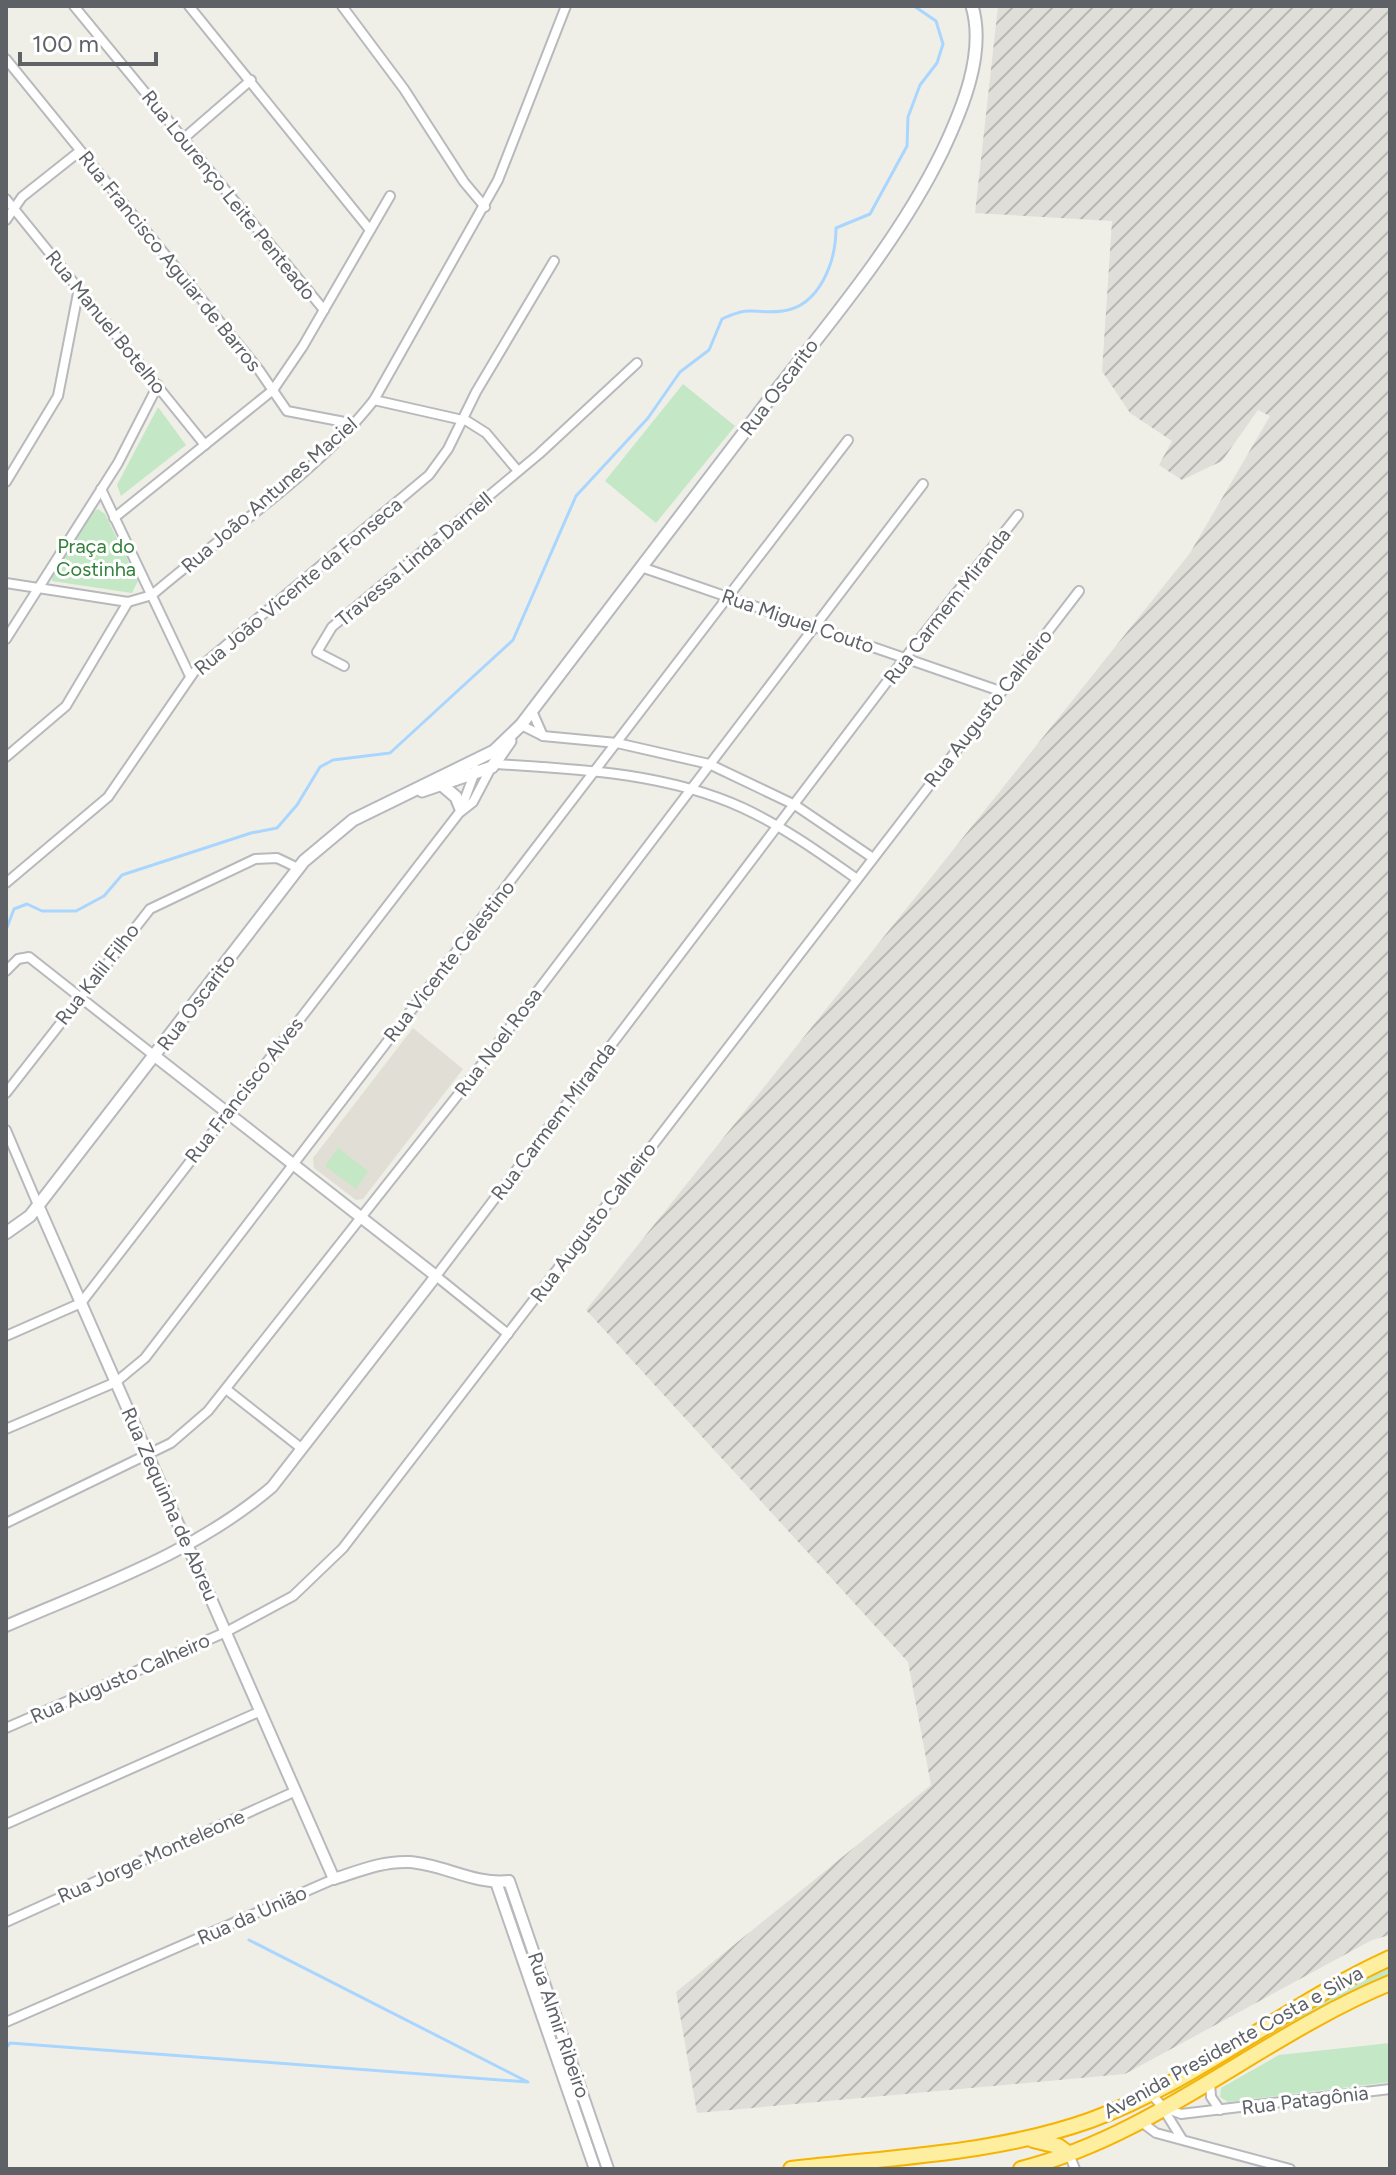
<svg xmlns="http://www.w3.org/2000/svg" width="1396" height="2175" font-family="Figtree,sans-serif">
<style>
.industrial{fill:url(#industrial-furrows)}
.education{fill:#e0ded5}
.green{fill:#c4e7c6}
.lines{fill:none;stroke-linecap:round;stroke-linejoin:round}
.stream{stroke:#a9d6fe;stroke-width:3}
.minor-casing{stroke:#b7b9bd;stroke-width:12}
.tertiary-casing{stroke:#b7b9bd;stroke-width:14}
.secondary-casing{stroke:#b5b9be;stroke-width:15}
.trunk-casing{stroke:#f6b302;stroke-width:18}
.minor{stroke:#fff;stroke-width:8}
.tertiary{stroke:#fff;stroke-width:10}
.secondary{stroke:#fff;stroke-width:11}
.trunk{stroke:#fdeea0;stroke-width:14}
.labels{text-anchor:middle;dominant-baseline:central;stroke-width:6;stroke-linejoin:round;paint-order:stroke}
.street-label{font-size:20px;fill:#5e6267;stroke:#fff}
.park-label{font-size:20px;fill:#34813b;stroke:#fff}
</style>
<defs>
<pattern id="industrial-furrows" width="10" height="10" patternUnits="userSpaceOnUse" patternTransform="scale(2)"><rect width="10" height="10" fill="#dfded9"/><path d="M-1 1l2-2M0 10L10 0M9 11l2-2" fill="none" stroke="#b8b7b4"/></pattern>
</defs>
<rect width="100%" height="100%" fill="#f0efe7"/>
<path class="industrial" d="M998,6h392v1929l-18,5 -247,134 -428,39 -21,-121 255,-207 -23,-123 -322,-352 604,-757 80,-137 -12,-6 -36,51 -40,19 -23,-15 13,-24 -42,-28 -28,-42 10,-150 -137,-8z"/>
<path class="education" d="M413,1028l50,41 -100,130 -7,1 -42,-32 -1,-10z"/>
<g class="green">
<path d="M683,384l52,42 -79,97 -51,-42z"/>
<path d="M158,407l28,38 -65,51 -4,-11z"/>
<path d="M98,509l7,5 33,67 -6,12 -80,-12v-6l38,-61z"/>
<path d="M338,1148l30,23 -12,18 -31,-23z"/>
<path d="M1390,1966v10l-88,43 -131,75 -11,1 168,-98z"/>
<path d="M1390,2043v39l-162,20 -8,-5 1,-9 58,-33z"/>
</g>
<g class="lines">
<g class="stream">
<path d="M6,930l8,-21 13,-5 15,7h34l28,-15 18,-21 129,-42 26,-5 20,-23 23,-38 13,-7 57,-7 123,-113 63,-144 72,-78 32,-46 29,-22 13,-31c33,-15 31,-4 61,-8 37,-5 53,-50 53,-83l34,-14 37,-68 1,-29 12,-32 17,-22 6,-19 -7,-23 -22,-15"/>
<path d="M6,2048l4,-5 518,39 -279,-142"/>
</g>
<defs>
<g id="minor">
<path d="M74,6l250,304"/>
<path d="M189,6l181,224"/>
<path d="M342,6l62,83 60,93 21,25"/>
<path d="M6,59l253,311 28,41 68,13"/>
<path d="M183,139l68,-59"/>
<path d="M6,199l199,246"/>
<path d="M6,220l16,-23 58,-46"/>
<path d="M374,400l93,21 19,12 32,38"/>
<path d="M6,482l52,-86 21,-108"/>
<path d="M101,489l89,187"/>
<path d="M114,518l159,-128 30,-44 87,-150"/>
<path d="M641,567l359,124"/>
<path d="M6,583l122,19 24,-7c72,-62 163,-120 222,-195l124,-220 68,-174"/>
<path d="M6,639l112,-176 40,-78"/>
<path d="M344,666l-27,-14 15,-25 207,-173 98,-91"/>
<path d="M532,711l11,25"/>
<path d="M521,725l22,11 74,7 92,21 86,41 78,53"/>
<path d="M6,757l60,-51 62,-104"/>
<path d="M496,764c82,5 171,9 247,44 41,19 77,45 114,71"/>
<path d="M461,809l15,-40"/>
<path d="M6,883l102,-86 86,-125 235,-197 19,-26 28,-57 78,-131"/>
<path d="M6,971l12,-12 11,-2 127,100"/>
<path d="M6,1093l144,-184 105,-50 22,-1 21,10"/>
<path d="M6,1130l32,75"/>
<path d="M508,1334l-72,-58 469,-618 113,-143"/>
<path d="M6,1336l75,-33 378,-490 14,-11 19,-36"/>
<path d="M226,1389l75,59"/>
<path d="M6,1429l110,-47 29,-24 703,-918"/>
<path d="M6,1523l165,-80 37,-32 268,-339 447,-588"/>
<path d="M6,1728l220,-96 67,-36 50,-48 736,-957"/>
<path d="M6,1824l255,-113"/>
<path d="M6,1922l290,-131"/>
<path d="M6,2022l328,-143"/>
<path d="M1210,2082l1,15 9,13"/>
<path d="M1150,2093l13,14 18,7 209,-25"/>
<path d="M1164,2110l18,29"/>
<path d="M1140,2121l16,12 134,36"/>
<path d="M1069,2154l6,15"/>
</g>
<g id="tertiary">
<path d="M38,1205l296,674c25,-8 48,-18 75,-17 34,2 65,23 100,19l99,288"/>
<path d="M6,1626c92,-40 189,-73 266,-139l164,-211 -280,-219"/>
<path d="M496,1882l99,287"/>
</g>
<g id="secondary">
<path d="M442,785l14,12 5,12"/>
<path d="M422,791l70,-24 18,-26"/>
<path d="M6,1233l24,-17 274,-355 49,-41 141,-69 27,-26c82,-108 164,-216 247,-324 61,-78 130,-159 174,-249 20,-42 44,-99 30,-146"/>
</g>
<g id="trunk">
<path d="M1033,2140l25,6 11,8"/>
<path d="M791,2169c100,-12 205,-15 300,-49 102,-37 197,-116 299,-162"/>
<path d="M1021,2169c135,-34 242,-134 369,-186"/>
</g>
</defs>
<use href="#minor" class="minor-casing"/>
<use href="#tertiary" class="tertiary-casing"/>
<use href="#secondary" class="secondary-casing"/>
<use href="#trunk" class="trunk-casing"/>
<use href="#minor" class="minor"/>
<use href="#tertiary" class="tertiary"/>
<use href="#secondary" class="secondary"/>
<use href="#trunk" class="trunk"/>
</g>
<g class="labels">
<g class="street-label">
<text transform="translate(229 195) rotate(51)">Rua Lourenço Leite Penteado</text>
<text transform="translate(170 261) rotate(51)">Rua Francisco Aguiar de Barros</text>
<text transform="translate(106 322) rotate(51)">Rua Manuel Botelho</text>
<text transform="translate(779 387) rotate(-53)">Rua Oscarito</text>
<text transform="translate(269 495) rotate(-41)">Rua João Antunes Maciel</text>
<text transform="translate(414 559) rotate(-40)">Travessa Linda Darnell</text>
<text transform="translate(298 586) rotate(-40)">Rua João Vicente da Fonseca</text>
<text transform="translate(947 606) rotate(-52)">Rua Carmem Miranda</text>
<text transform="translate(798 621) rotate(19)">Rua Miguel Couto</text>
<text transform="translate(988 708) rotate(-52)">Rua Augusto Calheiro</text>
<text transform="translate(449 961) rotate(-52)">Rua Vicente Celestino</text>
<text transform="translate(97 974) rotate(-52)">Rua Kalil Filho</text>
<text transform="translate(196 1002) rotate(-53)">Rua Oscarito</text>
<text transform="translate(498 1042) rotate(-53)">Rua Noel Rosa</text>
<text transform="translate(244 1090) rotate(-52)">Rua Francisco Alves</text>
<text transform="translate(553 1121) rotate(-53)">Rua Carmem Miranda</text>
<text transform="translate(593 1222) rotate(-53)">Rua Augusto Calheiro</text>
<text transform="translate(170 1504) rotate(66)">Rua Zequinha de Abreu</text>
<text transform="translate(120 1678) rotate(-24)">Rua Augusto Calheiro</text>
<text transform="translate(151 1856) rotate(-24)">Rua Jorge Monteleone</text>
<text transform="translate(252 1915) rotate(-24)">Rua da União</text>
<text transform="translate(559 2025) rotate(71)">Rua Almir Ribeiro</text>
<text transform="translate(1233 2042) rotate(-29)">Avenida Presidente Costa e Silva</text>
<text transform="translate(1305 2100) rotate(-7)">Rua Patagônia</text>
</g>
<g class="park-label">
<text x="96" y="546">Praça do<tspan x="96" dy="23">Costinha</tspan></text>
</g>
</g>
<rect width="1396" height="2175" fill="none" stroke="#5e6267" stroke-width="16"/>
<path d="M20 52v12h136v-12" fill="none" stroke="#5e6267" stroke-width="4"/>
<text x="32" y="52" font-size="24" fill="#5e6267" stroke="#ffffff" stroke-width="6" paint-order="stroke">100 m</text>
</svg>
